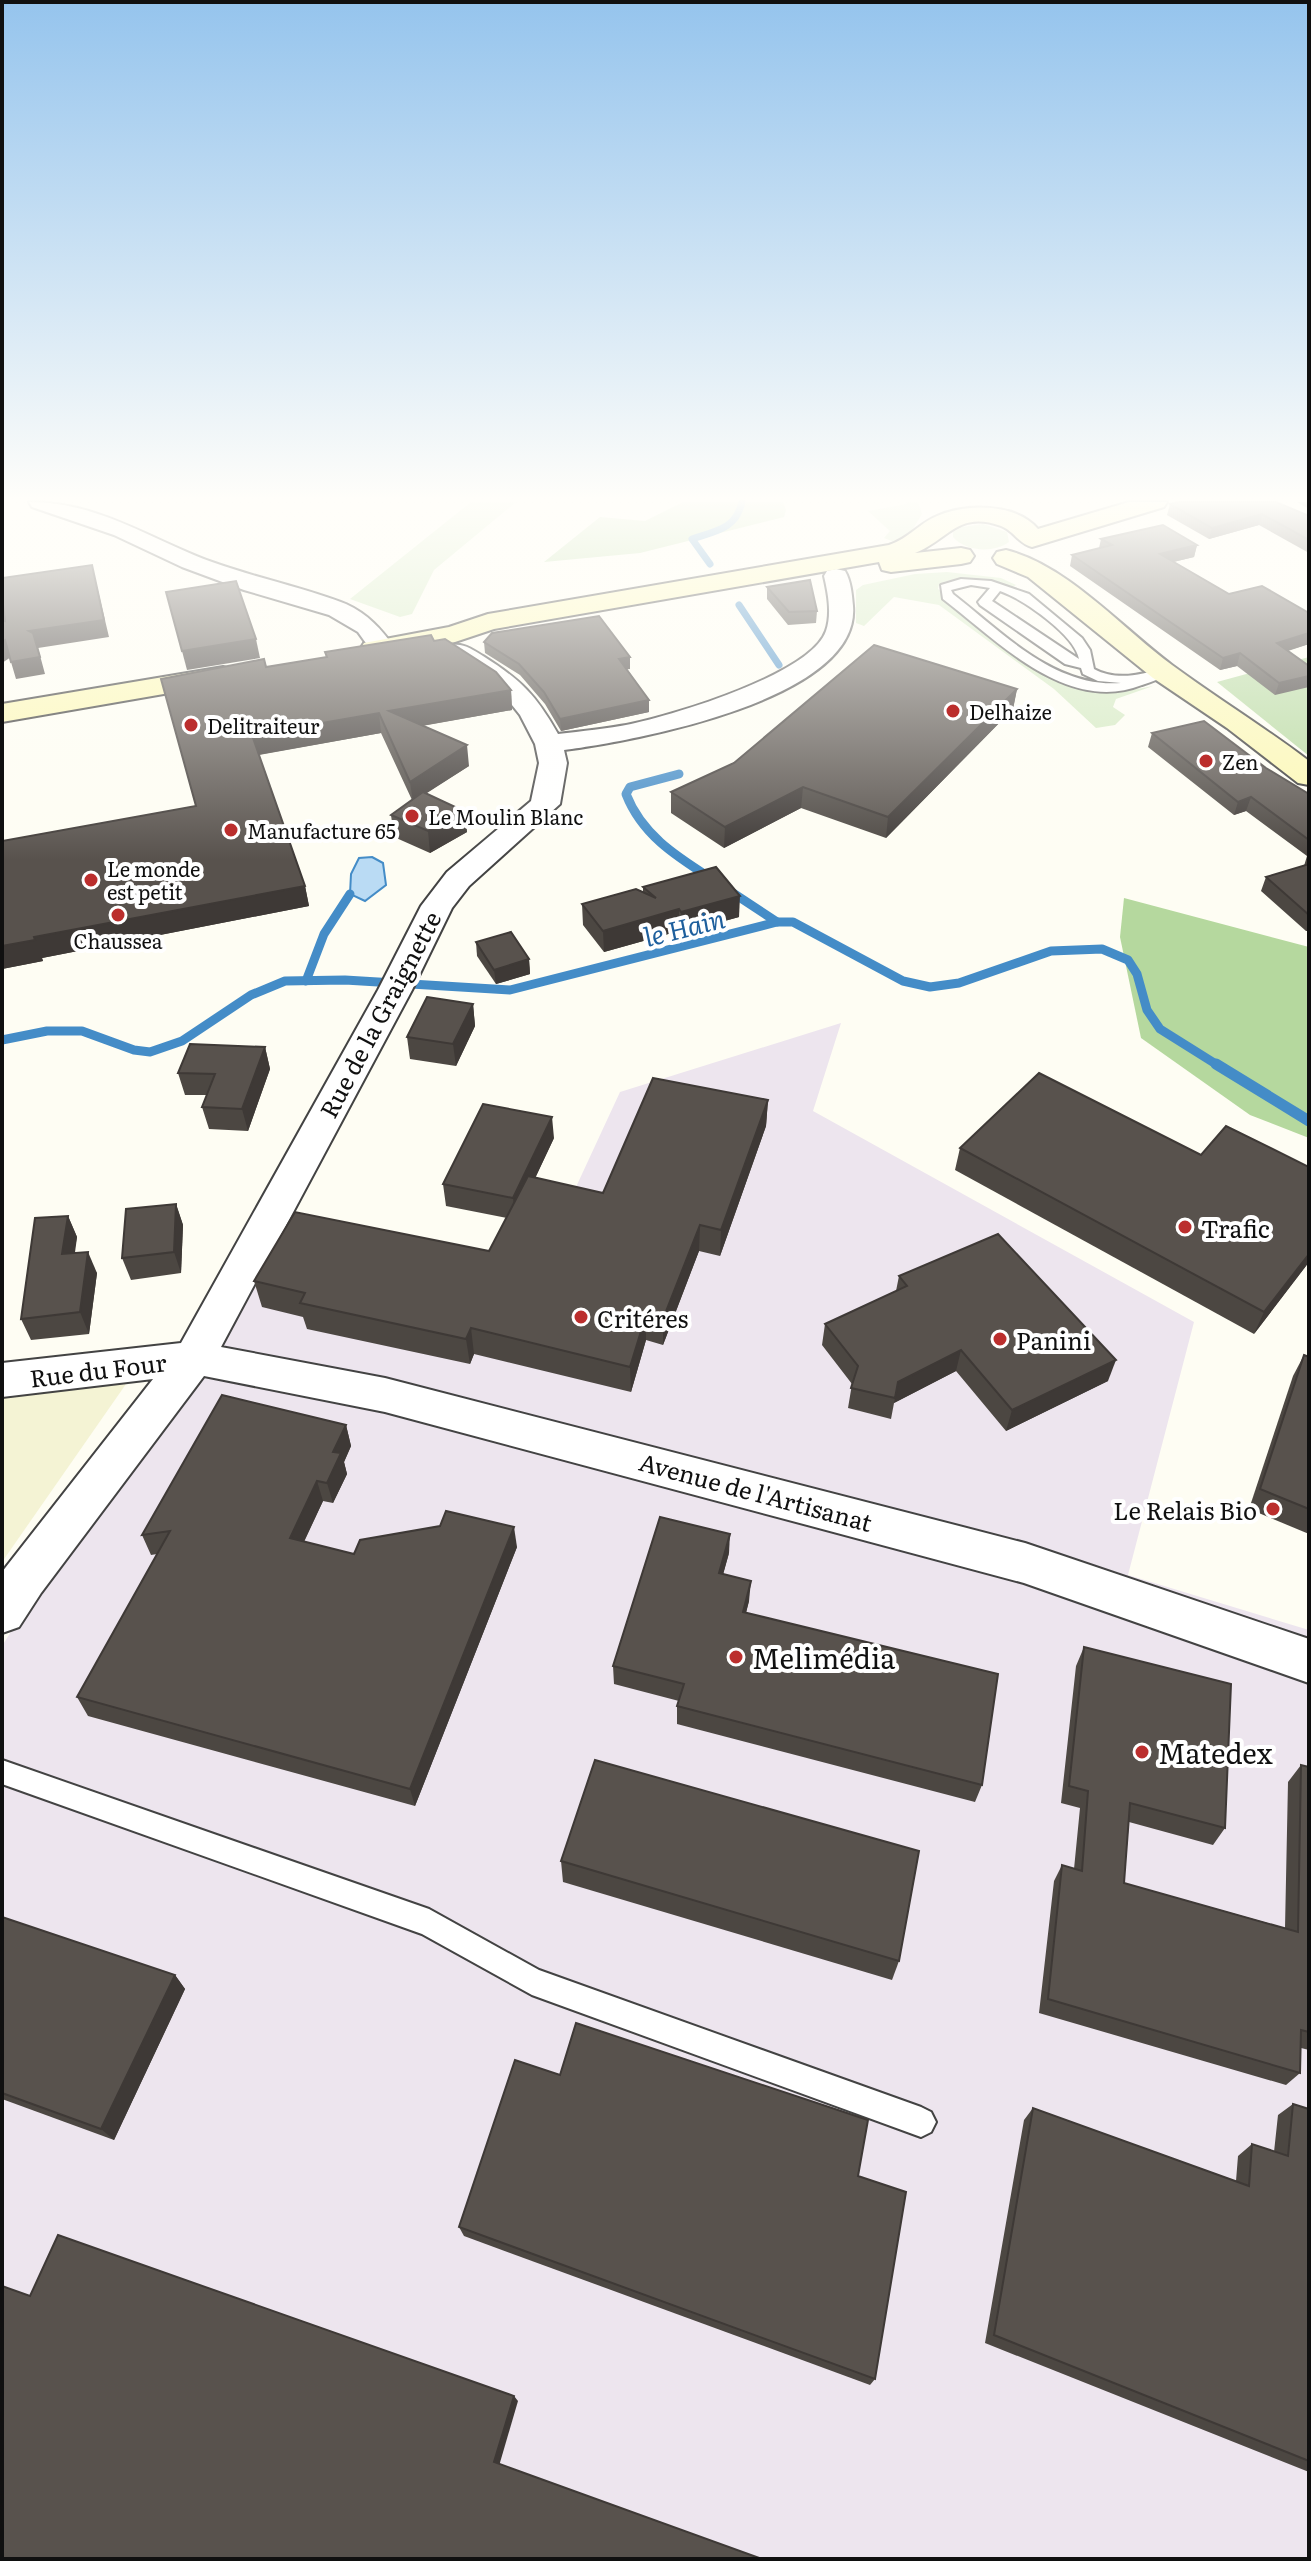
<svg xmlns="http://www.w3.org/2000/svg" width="1311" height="2561" font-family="Literata,serif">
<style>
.industrial{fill:#ede5ee}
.farmland{fill:#f4f3d4}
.green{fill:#d1e8be}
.forest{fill:#b5d89e}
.water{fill:#badbf4;stroke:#448cc7;stroke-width:2}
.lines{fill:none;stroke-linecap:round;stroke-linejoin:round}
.stream-far2{stroke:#448cc7;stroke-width:7}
.stream-far1{stroke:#448cc7;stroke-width:9}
.stream{stroke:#448cc7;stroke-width:11}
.lane-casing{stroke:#434343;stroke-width:4}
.street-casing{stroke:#434343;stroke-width:4}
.secondary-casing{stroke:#323232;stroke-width:4}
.lane{fill:#fff;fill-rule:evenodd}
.street{fill:#fff;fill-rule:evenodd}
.secondary{fill:#fbf7b2;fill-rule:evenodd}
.wall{fill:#4c4742}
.shaded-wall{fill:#3e3936}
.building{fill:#58524d;stroke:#3e3936;stroke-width:2}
.poi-dot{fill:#bb2e2d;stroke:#fff;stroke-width:3}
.labels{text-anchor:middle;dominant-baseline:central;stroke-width:8;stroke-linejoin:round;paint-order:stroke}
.far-poi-label{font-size:20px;fill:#101010;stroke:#fff;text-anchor:start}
.street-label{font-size:24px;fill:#101010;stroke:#fff}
.poi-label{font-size:24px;fill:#101010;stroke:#fff;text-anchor:start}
.water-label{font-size:26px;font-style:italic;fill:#1e5f9d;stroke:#fff}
.near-poi-label{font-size:28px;fill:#101010;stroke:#fff;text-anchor:start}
</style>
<rect width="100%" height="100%" fill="#fefdf3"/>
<path class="industrial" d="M841,1023l-28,88 381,211 -66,253 181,55v929h-1307v-913l189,-299 88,-129 259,51 82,-177z"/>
<path class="farmland" d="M126,1384l-124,178v-166z"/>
<g class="green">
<path d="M471,502h45l-82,68 -22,44 -12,3 -50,-18z"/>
<path d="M906,502h12l4,12 -11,18 -14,11 -13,-5 6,-7 -22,-20 39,-7z"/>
<path d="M983,524l24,8 2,10c-15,11 -43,10 -56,-5v-5l9,-5z"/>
<path d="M947,572l54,6 15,7 -5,3c-23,-6 -49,-15 -72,-4l-1,5 126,93c29,11 58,11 89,4l-37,13 -3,8 12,8 -10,10 -19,3 -42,-39 -115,-84 -45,-8 -30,29 -8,-3v-33l7,-5 52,-11z"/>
</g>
<g class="forest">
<path d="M683,502h100l3,8 -2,7 -144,36 -96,9 56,-45 45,4z"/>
<path d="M1309,657v99l-92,-74z"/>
<path d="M1124,898l185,49v191l-59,-23 -109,-77 -21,-101z"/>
</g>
<path class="water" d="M372,857l11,6 3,22 -21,16 -15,-7 1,-20 8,-16z"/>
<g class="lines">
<g class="stream-far2">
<path d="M710,564l-18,-25c24,-8 44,-10 50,-37"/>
<path d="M739,605l40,60"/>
</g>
<g class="stream-far1">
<path d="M679,774l-49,13 -4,7c16,41 50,62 86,85"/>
<path d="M730,891l47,31"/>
<path d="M306,981l18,-47 26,-40"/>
<path d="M2,1040l45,-9h35l52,19 16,2 32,-11 69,-46 34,-14 60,-1 165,10 267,-68h16l110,59 27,6 29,-4 92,-32 51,-2 26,11 9,14 10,36 13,19 59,37"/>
</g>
<path class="stream" d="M1216,1064l93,57"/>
<defs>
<g id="lane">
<path d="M961,579l30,2 38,13 53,44 8,12 4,19c22,12 47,6 69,-1l7,4c-8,6 -18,10 -28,13 -75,30 -145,-45 -199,-86l-2,-14zM971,585l19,3 -12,14 2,3 85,59 16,4 2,6 15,7 23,2c-67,5 -119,-51 -168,-89l-2,-4zM1000,591c23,8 75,44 79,68l-87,-58z"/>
<path d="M2,1760l427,149 110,61 382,137 10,5 5,10 -5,10 -10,5 -389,-142 -110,-61 -420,-150z"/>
</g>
<g id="street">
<path d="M29,502c70,0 120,37 183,60 44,16 91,25 134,42 22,10 35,25 49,44l-4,5h-18l-15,-21 -29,-17 -85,-25 -62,-23 -68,-32 -82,-28z"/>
<path d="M836,569l9,2c6,10 7,24 8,35 8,94 -220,135 -289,144l3,13 -7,41 -91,82 -17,22 -40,82 -191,357 164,31 640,165 284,96v44l-285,-100 -639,-171 -181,-36 -163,217 -22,34 -17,6v-61l151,-193 -151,18v-34l179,-20 197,-353 43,-84 26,-34 84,-71 8,-38 -4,-19 -15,-29 -20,-25 -52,-34 -4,-5 4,-5c15,-4 23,3 35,10 38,24 53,39 75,78 24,-3 49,-5 73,-10 43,-9 180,-50 195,-93 6,-17 2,-38 -2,-55l3,-5z"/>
</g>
<g id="secondary">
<path d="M1129,502h38l-3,5 -132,40c-13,-3 -18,-16 -31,-21 -43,-16 -53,14 -86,27l46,-5 9,2 4,6 -4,6 -9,2 -70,8 -9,-2 -3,-8 -385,67 -39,13 -81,15 -10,-2 -4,-6 4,-6 85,-16 39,-13 401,-69c21,-7 30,-22 48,-29 29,-13 79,-13 101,13z"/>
<path d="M1006,550c61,15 116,78 166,115 45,33 92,62 137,96v24l-11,-2 -71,-55 -74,-50 -125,-101 -31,-13 -4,-6 4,-6z"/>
<path d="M223,667l10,3 4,6 -4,6 -231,40v-18z"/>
</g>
</defs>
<use href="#lane" class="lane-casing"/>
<use href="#street" class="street-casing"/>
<use href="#secondary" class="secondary-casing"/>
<use href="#lane" class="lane"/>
<use href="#street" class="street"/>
<use href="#secondary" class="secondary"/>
</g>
<g class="wall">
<path d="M1297,502h12v7z"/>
<path d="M1170,504l139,12v37l-50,-28 -50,14 -42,-24z"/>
<path d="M1101,539l96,6 -3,12 -21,5 136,82 -21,7 21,15 -34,29 -38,-29 -17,4 -150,-104 2,-11 27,-7z"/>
<path d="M767,587l50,24 -1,12 -28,2 -21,-26z"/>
<path d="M484,642l146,15v12h-3l22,31v12l-88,19 -16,-27 -25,-29 -35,-22z"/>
<path d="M325,652l186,38 1,20 -90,16 47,40 -43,27 38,18 3,21 -37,21 -36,-16 -3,-22 21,-15 -31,-67 -122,22 46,131 4,20 -267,52 1,3 -41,8v-128l193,-35 71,-139 60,-10z"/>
<path d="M1017,689l-4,20 -127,129 -85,-30 -77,40 -53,-35v-21z"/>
<path d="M1152,733l114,35 43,26v137h-3l-45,-40 5,-14 38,-11 3,-10 -61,-45 -12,4 -86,-68z"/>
<path d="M643,887l96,30 -58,16 -2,-2 -75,21 -21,-27 -1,-21 61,-11z"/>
<path d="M476,942l53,17 1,15 -34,10 -19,-28z"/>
<path d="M473,1004l2,22 -19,40 -46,-7 -3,-22z"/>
<path d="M265,1047l5,22 -22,62 -39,-2 -7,-22 5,-12h-22l-7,-22z"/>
<path d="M768,1100l-2,26 -46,130 -21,-5 -36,94 -17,-5 -15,52 -157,-38 -4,10 -163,-35 -4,-12 -41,-10 -8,-26 235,-30 18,-33 -61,-12 -3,-22 111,-46 -19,40 68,15z"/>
<path d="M960,1148l349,114 -55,72 -299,-164z"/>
<path d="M176,1204l7,21 -2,48 -50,7 -9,-22z"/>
<path d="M68,1216l9,21 -3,16 23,20 -8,61 -58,6 -10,-21z"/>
<path d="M899,1276l209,105 -102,50 -50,-60 -62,32 -3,16 -43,-11 4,-24 -30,-39 3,-21 71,-33z"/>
<path d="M1304,1355l5,2v177l-60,-25 44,-133z"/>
<path d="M346,1425l5,21 -7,16 3,12 -14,29 -10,-2 -19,41 50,12 163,-7 -102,259 -327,-90 -11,-19 80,-143 -6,1 -9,-20z"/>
<path d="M729,1553l-6,21 26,27 -3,12 236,172 -7,17 -298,-78v-18l2,-5 -65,-17 -1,-18z"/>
<path d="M1084,1647l141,181 -12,17 -84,-23 -5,61 161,45 3,-146 13,-17 8,2v283l-8,-2 -1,25 -14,12 -247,-72 15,-132 8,-16 12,4 6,-61 -19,-5 15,-137z"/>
<path d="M561,1861l338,100 -7,19 -329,-98z"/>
<path d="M2,1917l173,58 10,14 -71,151 -112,-41z"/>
<path d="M1293,2104l16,5v363l-324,-129 39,-223 9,-12 203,73 2,-25 14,-12 22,8 4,-37z"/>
<path d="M858,2176l17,203 -5,6 -406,-149 -5,-9z"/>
</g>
<g class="shaded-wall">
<path d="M1262,514l-3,11 -50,14 3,-11z"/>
<path d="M1197,545l-3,12 -37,9 3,-12z"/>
<path d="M92,565l17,72 -71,11 7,26 -29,5 -5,-17 18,-31z"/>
<path d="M1309,633v11l-36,11 4,-12z"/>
<path d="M256,639l4,19 -73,12 -5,-19z"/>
<path d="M5,640l6,17 -9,6v-21z"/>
<path d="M1240,653l-3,13 -17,4 3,-12z"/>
<path d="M630,657v12l-10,1 -1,-11z"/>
<path d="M1309,676v11l-34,8 4,-12z"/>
<path d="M1017,689l-4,20 -127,129 2,-21z"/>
<path d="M511,690l1,20 -120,21 -3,-20z"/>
<path d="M649,700v12l-88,19 -1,-12z"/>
<path d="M379,713l2,20 -124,22 -5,-20z"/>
<path d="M467,745l2,21 -56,36 -3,-20z"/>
<path d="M803,787l-2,21 -77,40 1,-21z"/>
<path d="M1251,797l-5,14 -12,4 4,-13z"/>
<path d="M464,811l3,21 -37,21 -2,-22z"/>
<path d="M305,886l4,20 -267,52 1,3 -41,8v-23l32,-9z"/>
<path d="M740,896l-1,21 -58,16v-21z"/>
<path d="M679,909v22l-75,21 -1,-21z"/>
<path d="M529,959l1,15 -34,10 -2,-14z"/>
<path d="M473,1004l2,22 -19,40 -3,-22z"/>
<path d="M265,1047l5,22 -22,62 -6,-22z"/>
<path d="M768,1100l-2,26 -46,130 1,-26z"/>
<path d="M552,1117l2,21 -38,81 -3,-21z"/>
<path d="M176,1204l7,21 -2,48 -7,-21z"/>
<path d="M68,1216l9,21 -5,39 -10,-22z"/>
<path d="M700,1225l-1,26 -36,94v-26z"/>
<path d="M88,1252l9,21 -8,61 -9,-22z"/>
<path d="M1309,1254v8l-55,72 10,-22z"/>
<path d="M646,1315v25l-15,52 -1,-25z"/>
<path d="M471,1328l3,26 -4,10 -4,-25z"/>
<path d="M961,1350l-5,21 -62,32 -3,16 7,-37z"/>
<path d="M1116,1360l-8,21 -102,50 6,-21z"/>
<path d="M346,1425l5,21 -7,16 3,12 -14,29 -6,-20 6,-31z"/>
<path d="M317,1481l6,20 -27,57 -6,-20z"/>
<path d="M514,1527l3,20 -102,259 -5,-17z"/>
<path d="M730,1534l-1,19 -11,40 1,-20z"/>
<path d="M751,1581l-2,20 -8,30 2,-19z"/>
<path d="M175,1975l10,14 -71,151 -13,-11z"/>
<path d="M514,2396l4,5 -19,65 -5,-4z"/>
</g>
<g class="building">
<path d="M1179,502h97l33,14v24l-47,-26 -50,14 -42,-24z"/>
<path d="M1163,525l34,20 -37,9 69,40 33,-8 47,27v20l-32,10 32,23v10l-30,7 -39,-30 -17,5 -151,-103 40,-10 -11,-6z"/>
<path d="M92,565l12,55 -75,11 4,2 7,24 -29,5 -6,-22 -3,2v-22l3,1 -3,-25v-18z"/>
<path d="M810,580l7,31 -28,1 -22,-25z"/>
<path d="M236,581l20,58 -74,12 -16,-59z"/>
<path d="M599,616l31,41 -11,2 30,41 -89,19 -16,-27 -25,-28 -35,-22 8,-9z"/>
<path d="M431,635l3,6 11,-2 51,33 15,18 -122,21 78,34 -57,37 -31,-69 -127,22 53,151 -271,51 1,3 -33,6v-105l194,-35 -35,-127 103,-20 2,8 61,-10 -2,-5z"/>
<path d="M874,645l143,44 -129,128 -85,-30 -78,40 -54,-35 63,-29z"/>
<path d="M1204,721l62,47 43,26v46l-58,-43 -13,5 -86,-69z"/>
<path d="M423,792l41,19 -36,20 -37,-16z"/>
<path d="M1309,864v51l-43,-38z"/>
<path d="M716,867l24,29 -59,16 -2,-3 -76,22 -21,-27 54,-15 20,9 -13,-11z"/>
<path d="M511,932l18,27 -35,11 -18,-28z"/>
<path d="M427,997l46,7 -20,40 -46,-7z"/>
<path d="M190,1044l75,3 -23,62 -40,-2 13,-33 -37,-1z"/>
<path d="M1039,1073l162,82 25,-29 83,41v87l-45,58 -304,-164z"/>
<path d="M653,1078l115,22 -47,130 -21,-5 -37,94 -17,-4 -16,52 -159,-39 -5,11 -166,-36 5,-10 -51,-12 41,-69 194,39 39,-75 75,17z"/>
<path d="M483,1104l69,13 -39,81 -70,-14z"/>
<path d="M176,1204l-2,48 -52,6 4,-49z"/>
<path d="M68,1216l-6,38 26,-2 -8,60 -59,7 14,-101z"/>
<path d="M998,1234l118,126 -104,50 -51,-60 -63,32 -3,16 -44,-10 7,-22 -33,-42 82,-38 -8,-10z"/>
<path d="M1304,1355l5,2v152l-49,-20z"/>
<path d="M222,1395l124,30 -13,27 8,1 -14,30 -10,-2 -27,57 64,16 6,-14 80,-14 6,-15 68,16 -104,262 -333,-92 93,-166 -28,4z"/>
<path d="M660,1517l70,17 -11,39 32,8 -8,31 255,62 -16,111 -305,-79 7,-22 -71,-18z"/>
<path d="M1084,1647l147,37 -6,144 -95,-25 -6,80 174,49 3,-167 8,2v265l-8,-2 -1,43 -252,-74 14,-134 20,6 6,-80 -19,-5z"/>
<path d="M595,1760l324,91 -20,110 -338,-100z"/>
<path d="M2,1917l173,58 -74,154 -99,-36z"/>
<path d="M576,2023l292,97 -10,56 48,16 -31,187 -416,-152 56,-167 45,15z"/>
<path d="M1293,2104l16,5v352l-315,-126 39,-227 216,78 3,-42 36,12z"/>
<path d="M58,2235l456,161 -20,66 268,97h-760v-273l28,10z"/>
</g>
<linearGradient id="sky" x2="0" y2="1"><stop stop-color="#95c4ed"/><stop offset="0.58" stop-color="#fffefa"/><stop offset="1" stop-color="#fffefa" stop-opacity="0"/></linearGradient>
<rect width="1311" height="860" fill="url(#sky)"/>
<g class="poi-dot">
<circle cx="953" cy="711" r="8"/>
<circle cx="191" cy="725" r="8"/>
<circle cx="1206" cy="761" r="8"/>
<circle cx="412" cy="816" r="8"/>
<circle cx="231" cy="830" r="8"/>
<circle cx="91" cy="880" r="8"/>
<circle cx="118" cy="915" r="8"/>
<circle cx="1185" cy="1227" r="8"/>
<circle cx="581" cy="1317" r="8"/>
<circle cx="1000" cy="1339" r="8"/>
<circle cx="1273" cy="1509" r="8"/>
<circle cx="736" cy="1657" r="8"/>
<circle cx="1142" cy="1752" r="8"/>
</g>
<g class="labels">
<g class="far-poi-label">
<text x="969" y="711">Delhaize</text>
<text x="207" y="725">Delitraiteur</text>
<text x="1222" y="761">Zen</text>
<text x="428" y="816">Le Moulin Blanc</text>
<text x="247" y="830">Manufacture 65</text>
<text x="107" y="868">Le monde<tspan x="107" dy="23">est petit</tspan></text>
<text x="118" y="940" text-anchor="middle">Chaussea</text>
</g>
<g class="street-label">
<text transform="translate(379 1014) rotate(-62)">Rue de la Graignette</text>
<text transform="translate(98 1369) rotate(-7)">Rue du Four</text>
<text transform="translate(756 1491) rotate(15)">Avenue de l'Artisanat</text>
</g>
<g class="poi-label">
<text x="1201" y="1227">Trafic</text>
<text x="597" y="1317">Critéres</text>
<text x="1016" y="1339">Panini</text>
<text x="1257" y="1509" text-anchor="end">Le Relais Bio</text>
</g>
<g class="water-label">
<text transform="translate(684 926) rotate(-14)">le Hain</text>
</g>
<g class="near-poi-label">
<text x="752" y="1657">Melimédia</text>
<text x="1158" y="1752">Matedex</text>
</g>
</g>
<rect width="1311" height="2561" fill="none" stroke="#101010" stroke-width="8"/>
</svg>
